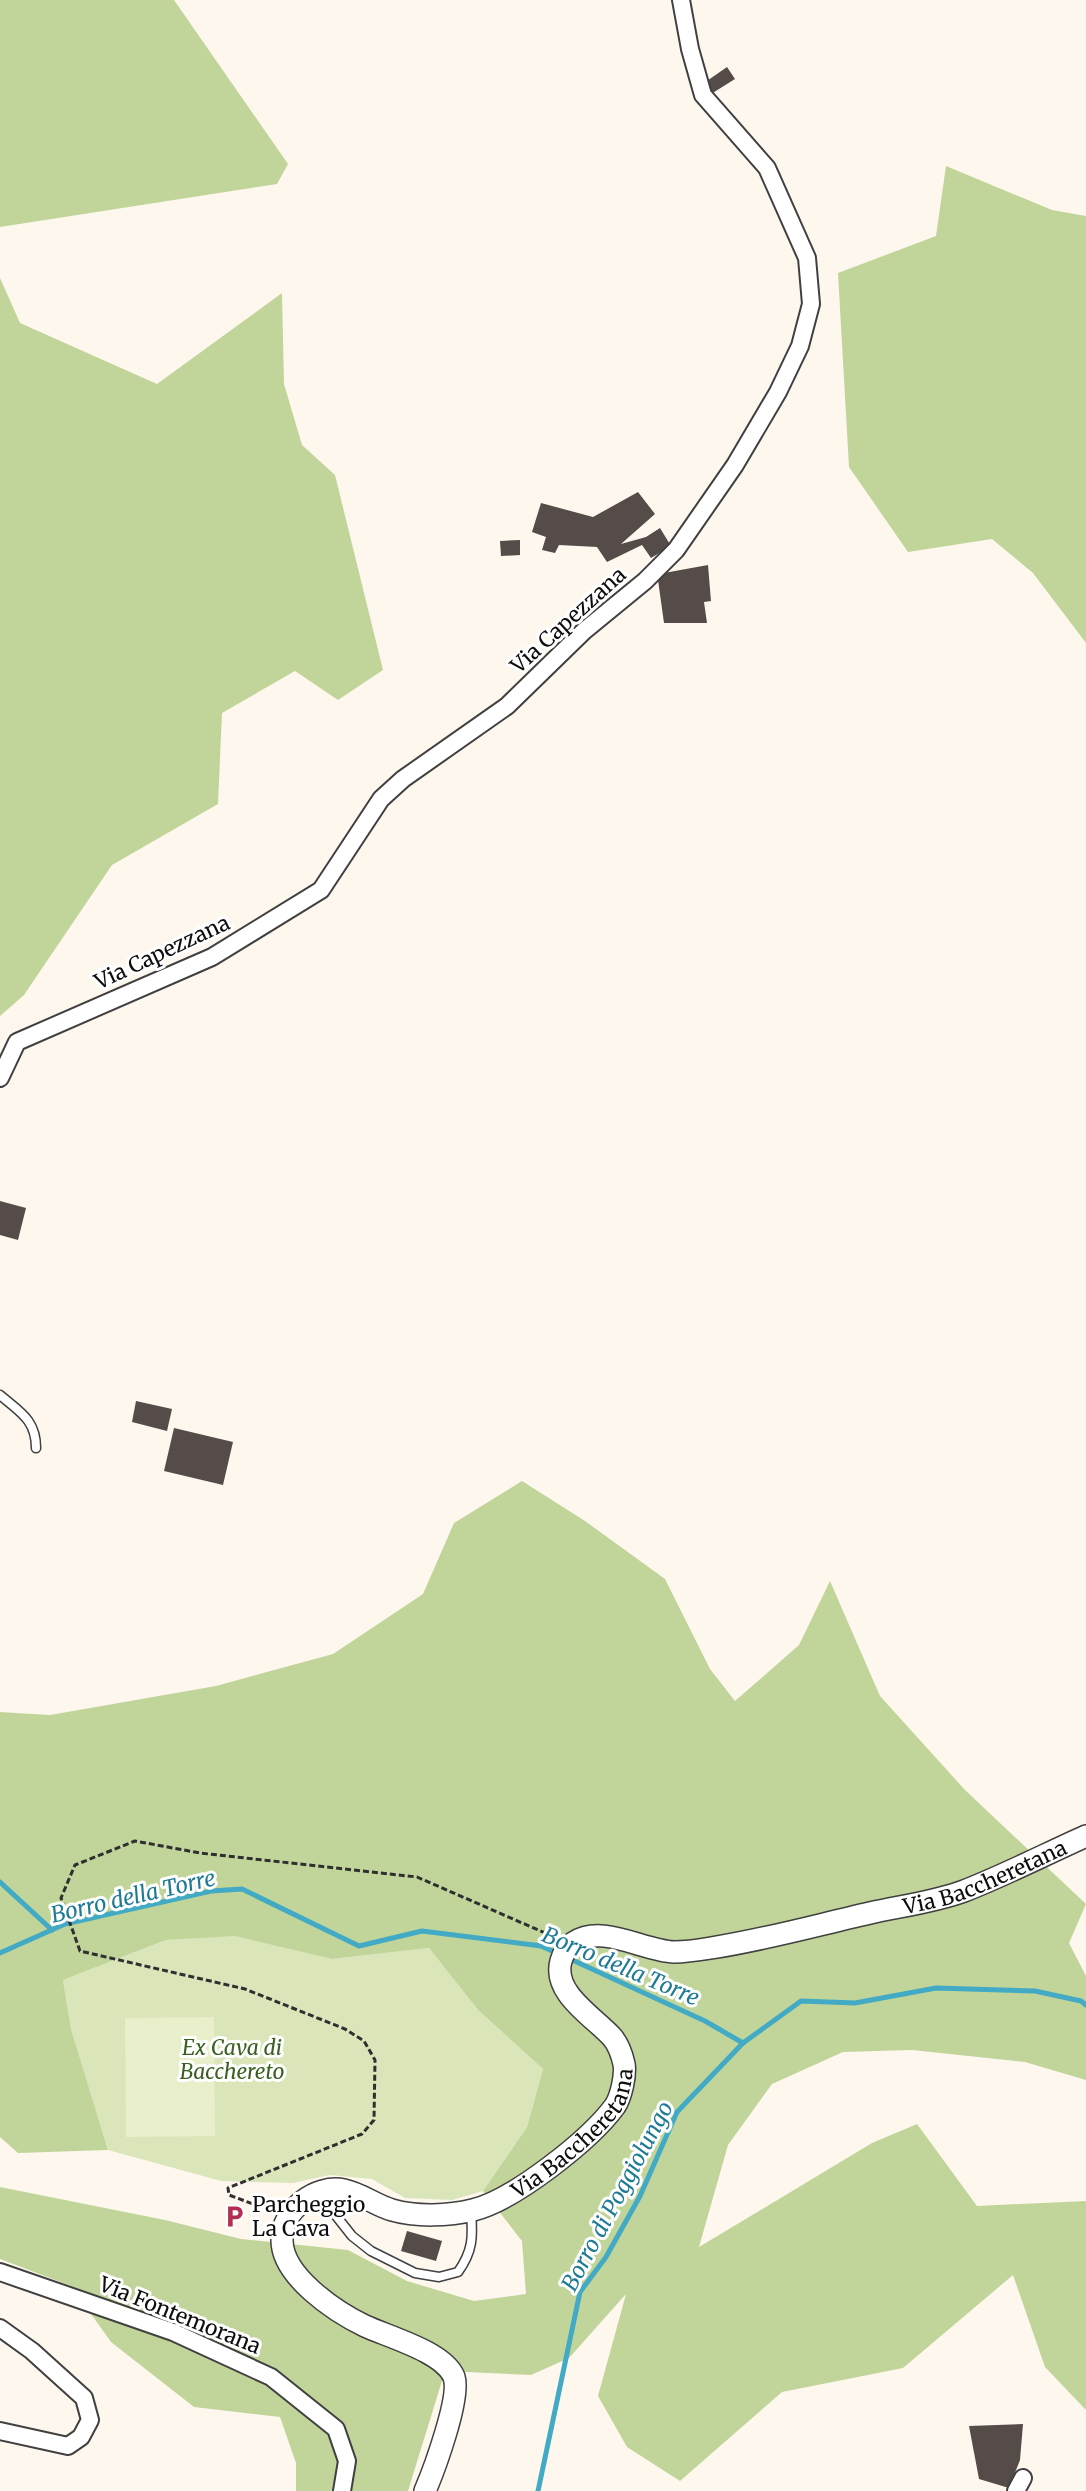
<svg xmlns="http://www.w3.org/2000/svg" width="1086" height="2491" font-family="Merriweather,serif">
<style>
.green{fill:#dae6ba}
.forest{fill:#c1d59a}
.pitch{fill:#e9eecb}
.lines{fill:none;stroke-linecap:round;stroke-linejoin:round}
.stream{stroke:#42aac4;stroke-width:5}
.building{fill:#554c4a}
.service-casing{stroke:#404040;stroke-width:11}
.minor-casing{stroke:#404040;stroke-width:20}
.tertiary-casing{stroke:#404040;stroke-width:24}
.path{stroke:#2f2f2f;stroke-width:3;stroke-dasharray:6 3;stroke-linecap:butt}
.service{stroke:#fff;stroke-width:8}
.minor{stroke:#fff;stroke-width:16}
.tertiary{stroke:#fff;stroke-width:21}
.labels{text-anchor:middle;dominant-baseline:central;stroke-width:6;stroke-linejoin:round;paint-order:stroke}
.street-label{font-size:21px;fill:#0d0d0d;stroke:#fff}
.park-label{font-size:21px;font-style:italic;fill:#3b6022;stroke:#fff}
.poi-label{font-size:21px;fill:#0d0d0d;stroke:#fff;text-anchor:start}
.water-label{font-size:22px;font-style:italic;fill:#1f7a96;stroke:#fff}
</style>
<rect width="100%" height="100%" fill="#fef7ee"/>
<path class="green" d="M235,1935l97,24 97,-11 49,62 65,59 -16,58 -44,64 -31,9 -47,-2 -33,-19 -42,-4 -37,8 -72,-2 -113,-31 -37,-121 -8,-49 103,-40z"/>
<g class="forest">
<path d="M0,0h174l114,164 -11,20 -277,43z"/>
<path d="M946,166l106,44 34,6v427l-53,-70 -41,-34 -84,13 -59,-85 -11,-194 98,-37z"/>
<path d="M0,278l20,45 137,61 125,-91 2,91 18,61 33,30 48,195 -45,30 -43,-29 -73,42 -4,91 -106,61 -88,130 -24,21z"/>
<path d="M522,1481l63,40 80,58 45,90 25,32 64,-56 31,-64 50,115 85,94 121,114 -17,39 17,33v104l-61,-18 -113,-12 -69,2 -71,32 -44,61 -29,102 173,-104 45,-19 60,82 109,-5v209l-41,-43 -32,-92 -110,93 -121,24 -102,89 -53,-34 -29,-51 28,-102 -57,64 -38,17 -86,-4 -37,120h-112v-28l-16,-46 -86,-10 -83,-65 -40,-56 -71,-27v-72l165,33 76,19 107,11 59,31 67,20 52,-7 -4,-53 -39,-50 44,-64 16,-58 -65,-59 -49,-62 -97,11 -97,-23 -69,4 -103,40 8,49 37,121 -90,3 -18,-16v-425l50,3 166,-29 117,-32 90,-60 31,-71z"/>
</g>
<path class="pitch" d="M214,2017l1,119 -89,1 -1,-119z"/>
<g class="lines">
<g class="stream">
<path d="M0,1882l52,48"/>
<path d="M0,1953l65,-29 146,-33 31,-2 117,57 63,-15 119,15 18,8"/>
<path d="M568,1958l137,63 38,22"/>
<path d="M538,2491l42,-199 26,-35 34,-61 37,-84 66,-69 58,-42 54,2 81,-15 99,3 46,10 5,4"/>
</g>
</g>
<g class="building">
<path d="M727,67l8,12 -24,15 -7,-11z"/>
<path d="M638,492l17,22 -34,30 25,-7 14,-9 11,18 -20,12 -9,-13 -35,17 -10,-15 -38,-2 -4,8 -13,-3 4,-13 -14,-5 9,-29 52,14z"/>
<path d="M520,540v15l-19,1 -1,-15z"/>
<path d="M708,565l3,36 -7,1 3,21h-43l-6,-43 6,-7z"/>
<path d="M0,1201l26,7 -8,32 -18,-5z"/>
<path d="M136,1401l36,8 -5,22 -35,-9z"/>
<path d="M174,1428l59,14 -10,43 -59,-14z"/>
<path d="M407,2231l35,10 -6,20 -35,-10z"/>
<path d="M1023,2424l-3,36 -11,28 -30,-9 -10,-53z"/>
</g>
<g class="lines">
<defs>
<g id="service">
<path d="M0,1395c20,17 36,25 36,53"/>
<path d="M318,2193l34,43 19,15 44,22 24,4 19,-5c15,-21 15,-35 13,-60"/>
</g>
<g id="minor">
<path d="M0,1078l17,-36 195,-85 109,-67 60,-91 22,-20 104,-73 77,-75 61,-50 31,-31 59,-85 43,-73 22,-46 11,-42 -4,-46 -40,-90 -64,-73 -13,-46 -9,-49"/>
<path d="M0,2272l173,60 98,45 65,52 11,32 -5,30"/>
<path d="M0,2328l32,23 52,47 6,22 -9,17 -13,9 -68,-15"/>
<path d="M1016,2491l7,-13"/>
</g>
<g id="tertiary">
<path id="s1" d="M425,2491c9,-21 36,-94 29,-114 -10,-25 -65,-40 -89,-51 -29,-14 -84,-50 -83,-87 0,-29 34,-55 62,-49 18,4 31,15 48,20 24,7 57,6 81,0 41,-10 117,-70 142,-104 6,-9 11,-31 9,-42 -2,-9 -6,-20 -12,-27 -18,-20 -60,-44 -51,-76 2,-7 6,-14 12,-18 29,-20 70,8 101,9 12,0 25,-2 37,-4 53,-8 106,-23 159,-35 31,-7 65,-11 94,-22 41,-16 82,-37 122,-55"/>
</g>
</defs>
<use href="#service" class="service-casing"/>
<use href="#minor" class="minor-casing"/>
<use href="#tertiary" class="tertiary-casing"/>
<path class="path" d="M269,2210l-40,-15 -1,-7 134,-54 12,-14 1,-60 -11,-19 -19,-12 -100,-40 -165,-38 -19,-53 14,-33 60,-24 65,12 217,24 135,59"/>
<use href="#service" class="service"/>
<use href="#minor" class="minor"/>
<use href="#tertiary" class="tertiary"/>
</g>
<defs>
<symbol id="parking-bare" viewBox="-9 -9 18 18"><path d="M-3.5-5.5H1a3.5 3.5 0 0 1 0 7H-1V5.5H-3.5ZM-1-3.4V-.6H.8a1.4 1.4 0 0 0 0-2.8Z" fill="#b32e50" stroke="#fff" stroke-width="2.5" paint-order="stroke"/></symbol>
</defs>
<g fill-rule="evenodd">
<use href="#parking-bare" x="218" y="2200" width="33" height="33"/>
</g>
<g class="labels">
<g class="street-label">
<text transform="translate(568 620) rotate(-42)">Via Capezzana</text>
<text transform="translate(162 952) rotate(-25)">Via Capezzana</text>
<text stroke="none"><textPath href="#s1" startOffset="1366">Via Baccheretana</textPath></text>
<text stroke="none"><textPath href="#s1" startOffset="702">Via Baccheretana</textPath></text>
<text transform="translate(180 2315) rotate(22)">Via Fontemorana</text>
</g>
<g class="park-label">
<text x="232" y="2047">Ex Cava di<tspan x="232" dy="24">Bacchereto</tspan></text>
</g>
<g class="poi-label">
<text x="252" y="2204">Parcheggio<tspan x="252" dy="24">La Cava</tspan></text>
</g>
<g class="water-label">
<text transform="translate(133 1896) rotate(-13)">Borro della Torre</text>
<text transform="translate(621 1966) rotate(23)">Borro della Torre</text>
<text transform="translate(617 2196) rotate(-62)">Borro di Poggiolungo</text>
</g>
</g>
</svg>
